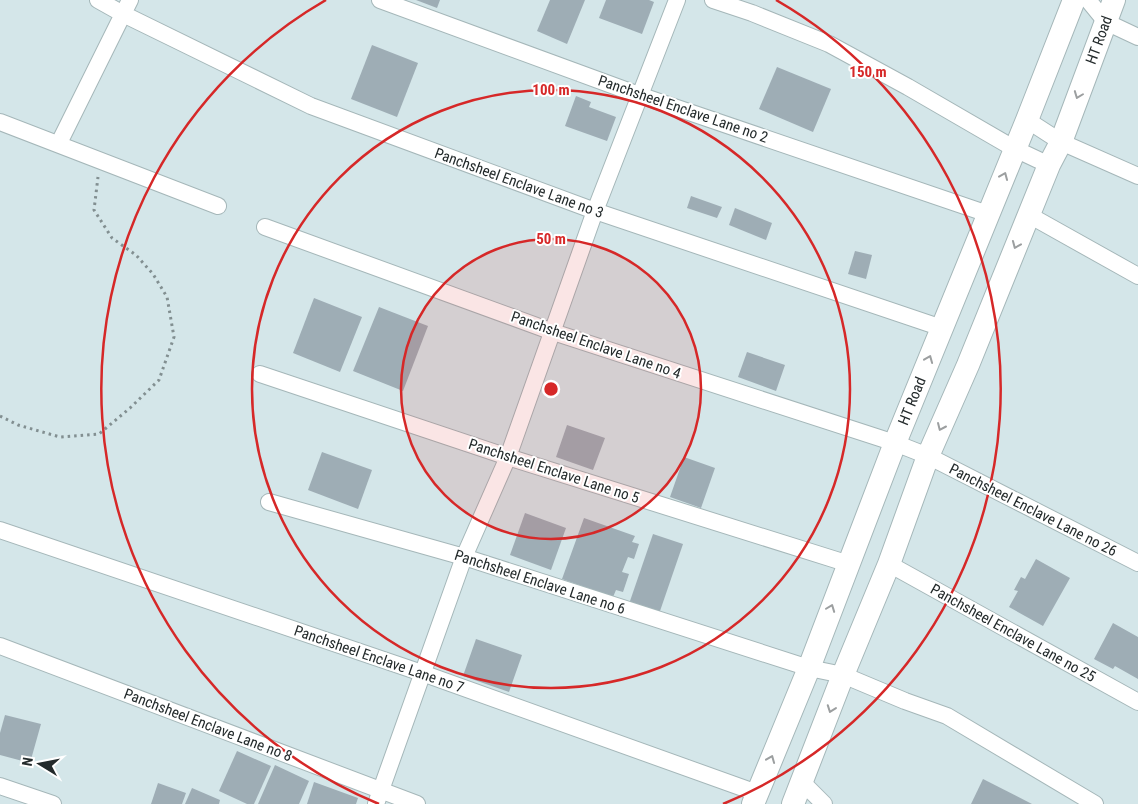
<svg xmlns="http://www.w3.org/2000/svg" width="1138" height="804" font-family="'Roboto Condensed',sans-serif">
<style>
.building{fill:#9eadb5}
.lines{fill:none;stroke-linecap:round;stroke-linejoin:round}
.street-casing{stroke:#a5b7b9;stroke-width:18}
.secondary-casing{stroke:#a5b7b9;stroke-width:24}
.path{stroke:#828f91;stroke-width:3;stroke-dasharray:2.5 4;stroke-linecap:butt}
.street{stroke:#fff;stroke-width:16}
.secondary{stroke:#fff;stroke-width:22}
.oneway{stroke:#9c9fa0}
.ring{fill:none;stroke:#d62828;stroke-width:2.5}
.labels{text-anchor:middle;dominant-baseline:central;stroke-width:4;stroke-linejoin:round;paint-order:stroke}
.street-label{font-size:15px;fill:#232a2b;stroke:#fff}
.centre{fill:#d62828;stroke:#fff;stroke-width:2.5}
.ring-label{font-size:15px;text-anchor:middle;font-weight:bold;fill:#d62828;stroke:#fff;stroke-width:4;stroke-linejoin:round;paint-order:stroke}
</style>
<rect width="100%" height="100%" fill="#d4e6e9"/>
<g class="building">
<path d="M416,0h24l-3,8z"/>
<path d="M550,0h35l-18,44 -30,-13z"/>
<path d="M606,0h43l5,2 -12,32 -43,-16z"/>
<path d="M372,45l46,18 -21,54 -46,-18z"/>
<path d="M777,67l54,22 -18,43 -54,-23z"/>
<path d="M576,96l15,6 -2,5 27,10 -9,24 -42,-15z"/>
<path d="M691,196l31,11 -5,11 -30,-10z"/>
<path d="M735,208l37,15 -6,17 -37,-15z"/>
<path d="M855,251l17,4 -6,24 -18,-5z"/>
<path d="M314,298l48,19 -22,55 -47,-19z"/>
<path d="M379,307l49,19 -25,65 -50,-20z"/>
<path d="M747,352l38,13 -9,26 -38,-14z"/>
<path d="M567,425l38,13 -12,32 -37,-13z"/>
<path d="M322,452l50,18 -14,39 -50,-19z"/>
<path d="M684,457l31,11 -14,40 -31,-11z"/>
<path d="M525,513l41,15 -15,42 -41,-15z"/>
<path d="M584,518l51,18 -3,6 7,2 -5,15 -6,-2 -6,15 7,2 -6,18 -7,-2 -3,7 -51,-18z"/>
<path d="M653,534l30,10 -24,70 -30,-10z"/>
<path d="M1036,559l34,19 -27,48 -34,-19 9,-16 -4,-1 7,-13 4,2z"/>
<path d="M1113,623l25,14v42l-23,-13 -2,3 -19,-10z"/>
<path d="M476,639l46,16 -13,37 -46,-16z"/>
<path d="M5,715l36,9 -11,39 -30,-8v-22z"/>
<path d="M237,751l34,15 -17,38h-7l-28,-13z"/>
<path d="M275,765l34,16 -10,23h-41z"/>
<path d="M983,779l49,25h-61z"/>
<path d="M314,782l44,16 -2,6h-49z"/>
<path d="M158,783l28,10 -4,11h-31z"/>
<path d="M192,788l28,12 -1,4h-34z"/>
</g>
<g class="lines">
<defs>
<g id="street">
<path d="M130,0l-7,14 188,92 284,105 347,117"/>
<path d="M380,0l259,95 349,119"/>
<path d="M713,0l39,13 77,31 79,43 107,62 34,16"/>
<path d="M1088,0l18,22 32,15"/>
<path d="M1027,120l34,22 77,34"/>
<path d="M0,122l218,84"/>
<path d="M59,143l64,-129 -25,-14"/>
<path d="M1029,215l109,61"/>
<path d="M265,227l288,105 342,111 33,13 210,107"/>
<path d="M260,374l248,83 341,107"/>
<path d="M269,502l195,55 345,111 34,7 62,26 42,15 148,88"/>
<path d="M0,530l422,143 335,120"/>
<path d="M889,564l249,138"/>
<path d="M0,646l417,158"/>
<path d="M802,782l22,22"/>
<path d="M0,786l53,18"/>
<path d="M376,804l88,-247 44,-100 87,-246 82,-211"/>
</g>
<g id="secondary">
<path d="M753,804l56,-136 86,-225 132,-323 47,-120"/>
<path d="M793,804l50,-129 46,-111 39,-108 40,-91 81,-200 12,-23 53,-142"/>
</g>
</defs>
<use href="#street" class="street-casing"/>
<use href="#secondary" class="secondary-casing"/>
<path class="path" d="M0,416l18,9 42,12 39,-3 31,-26 29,-28 15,-43 -7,-40 -14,-23 -17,-19 -24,-17 -18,-28 4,-33"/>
<use href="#street" class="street"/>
<use href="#secondary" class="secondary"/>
</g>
<defs><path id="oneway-chevron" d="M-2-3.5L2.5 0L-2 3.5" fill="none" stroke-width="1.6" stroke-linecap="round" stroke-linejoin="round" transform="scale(1.25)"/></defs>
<g class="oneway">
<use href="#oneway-chevron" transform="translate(1078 95) rotate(111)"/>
<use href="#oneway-chevron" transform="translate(1004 176) rotate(-67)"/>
<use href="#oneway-chevron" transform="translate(1016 245) rotate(113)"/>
<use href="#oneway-chevron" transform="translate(929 359) rotate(-68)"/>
<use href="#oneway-chevron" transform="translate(941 427) rotate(114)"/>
<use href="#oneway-chevron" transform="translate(831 608) rotate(-69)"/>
<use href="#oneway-chevron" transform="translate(831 709) rotate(110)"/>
<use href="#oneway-chevron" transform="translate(771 759) rotate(-68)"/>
</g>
<circle cx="551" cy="389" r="150" fill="#d62828" fill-opacity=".12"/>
<g class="ring">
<circle cx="551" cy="389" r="150"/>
<circle cx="551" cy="389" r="299"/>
<path d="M379 804A449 449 0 0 1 326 0M776 0A449 449 0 0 1 723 804"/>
</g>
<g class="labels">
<g class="street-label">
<text transform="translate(1099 40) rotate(-70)">HT Road</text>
<text transform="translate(683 109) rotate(19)">Panchsheel Enclave Lane no 2</text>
<text transform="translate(519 183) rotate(20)">Panchsheel Enclave Lane no 3</text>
<text transform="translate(596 345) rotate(19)">Panchsheel Enclave Lane no 4</text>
<text transform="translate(912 401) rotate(-68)">HT Road</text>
<text transform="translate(554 471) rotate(18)">Panchsheel Enclave Lane no 5</text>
<text transform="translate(1033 510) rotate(27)">Panchsheel Enclave Lane no 26</text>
<text transform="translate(540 582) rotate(18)">Panchsheel Enclave Lane no 6</text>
<text transform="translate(1013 633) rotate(29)">Panchsheel Enclave Lane no 25</text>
<text transform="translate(379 659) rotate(19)">Panchsheel Enclave Lane no 7</text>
<text transform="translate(208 725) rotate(21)">Panchsheel Enclave Lane no 8</text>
</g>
</g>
<circle cx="551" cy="389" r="8" class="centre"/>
<g class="ring-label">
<text x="868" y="77">150 m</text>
<text x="551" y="95">100 m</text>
<text x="551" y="244">50 m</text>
</g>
<g transform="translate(40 764) rotate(280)" stroke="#ffffff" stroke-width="4" paint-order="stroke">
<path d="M0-4L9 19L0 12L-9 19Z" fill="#232a2b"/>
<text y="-8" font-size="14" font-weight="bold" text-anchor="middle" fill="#232a2b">N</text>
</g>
</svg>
